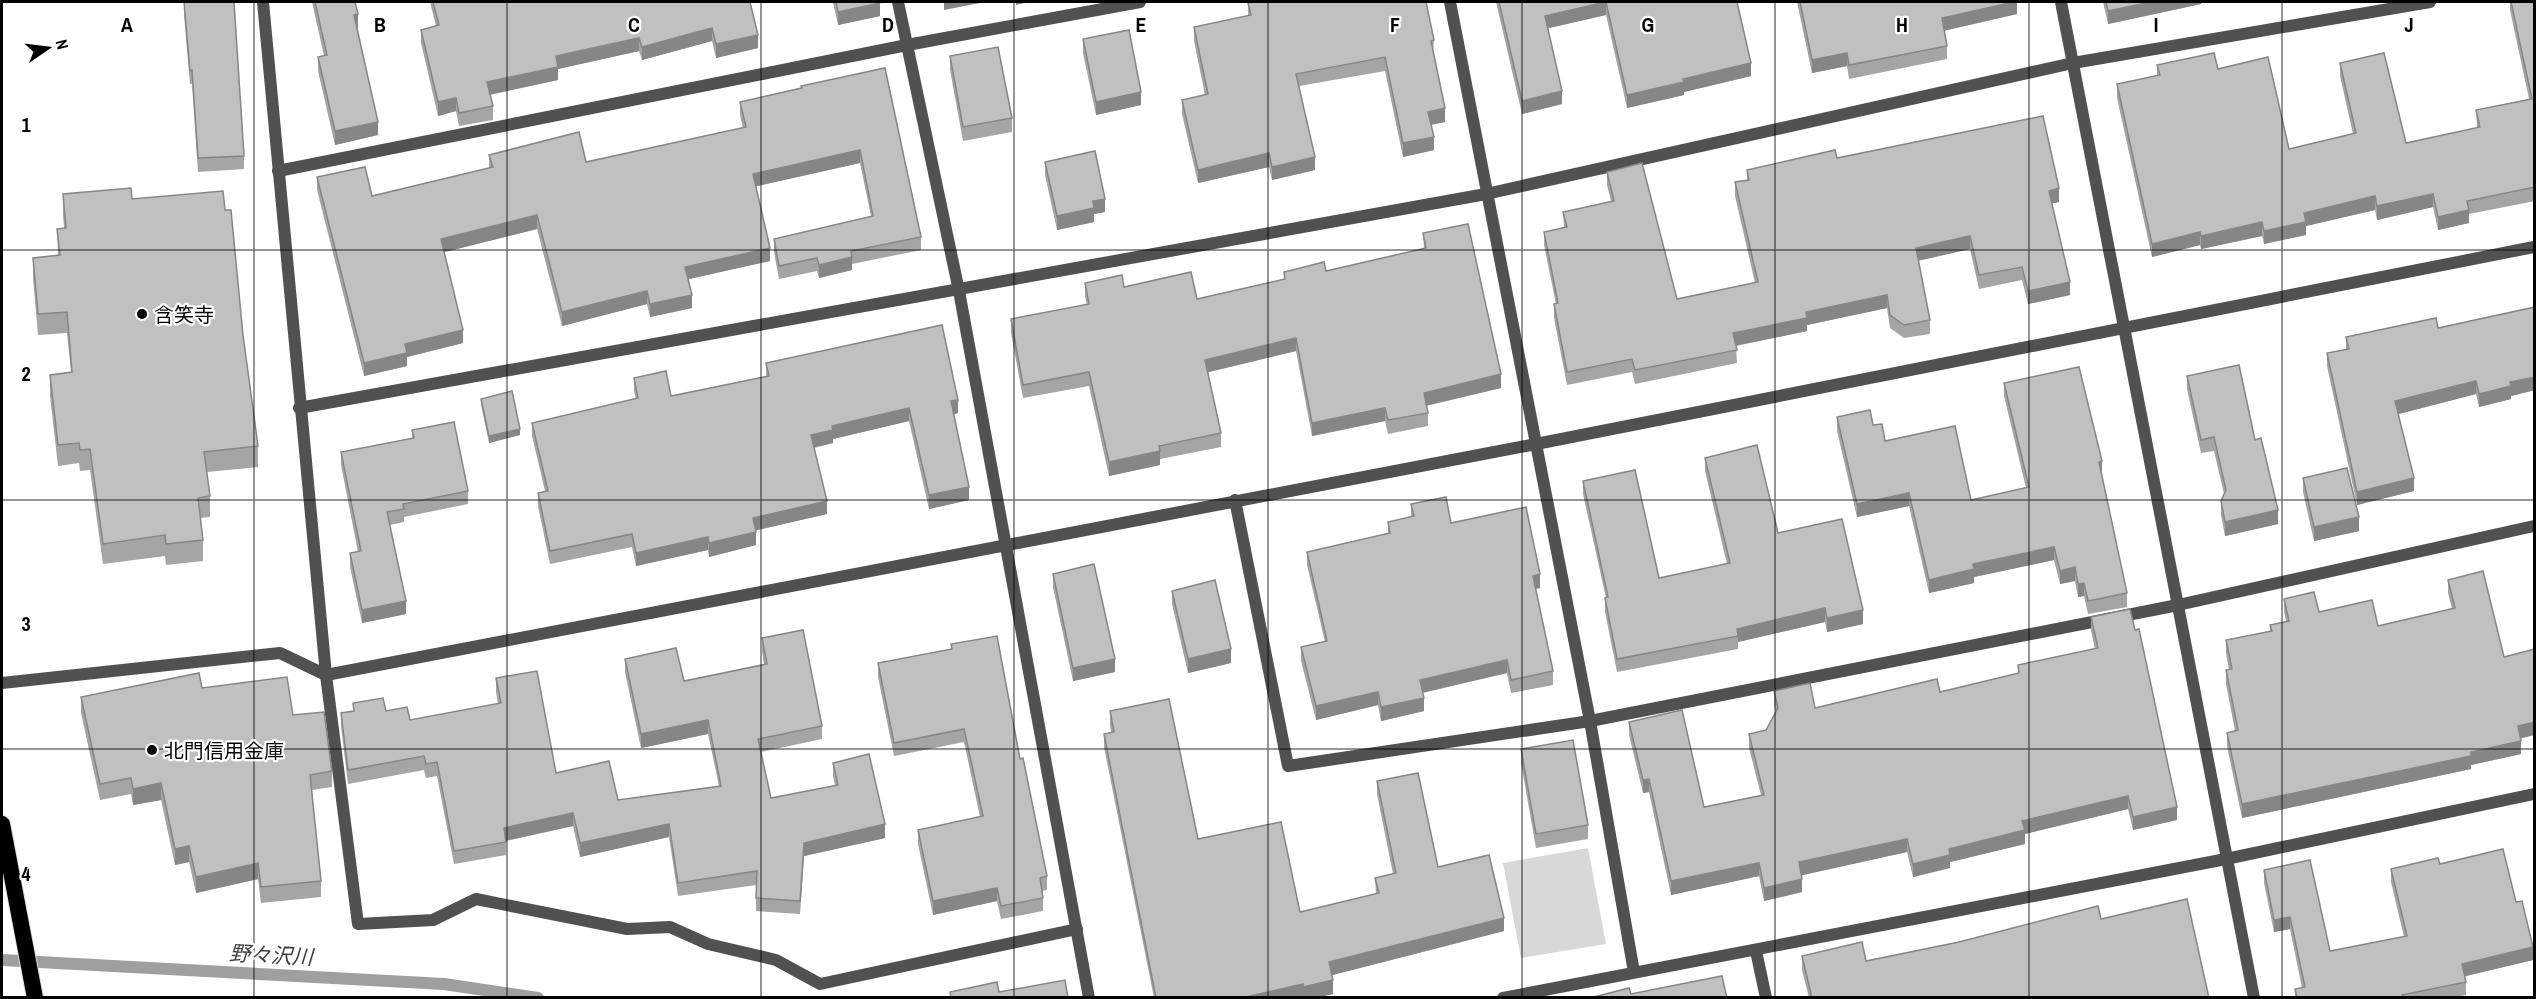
<svg xmlns="http://www.w3.org/2000/svg" width="2536" height="999" font-family="'Archivo Narrow','Noto Sans JP',sans-serif">
<style>
.green{fill:#d8d8d8}
.lines{fill:none;stroke-linecap:round;stroke-linejoin:round}
.stream{stroke:#9f9f9f;stroke-width:12}
.trunk-casing{stroke:#dbdbdb;stroke-width:18}
.minor{stroke:#515151;stroke-width:12}
.trunk{stroke:#000;stroke-width:16}
.wall{fill:#a5a5a5}
.shaded-wall{fill:#868686}
.building{fill:#c0c0c0;stroke:#868686;stroke-width:1.5}
.grid{fill:none;stroke:#000;stroke-width:1.5;stroke-opacity:0.55}
.poi-dot{fill:#000;stroke:#fff;stroke-width:2}
.labels{text-anchor:middle;dominant-baseline:central;stroke-width:4.5;stroke-linejoin:round;paint-order:stroke}
.poi-label{font-size:20px;fill:#000;stroke:#fff;text-anchor:start}
.water-label{font-size:21px;font-style:italic;fill:#404040;stroke:#fff}
.grid-label{font-size:20px;text-anchor:middle;font-weight:bold;fill:#000;stroke:#fff;stroke-width:4.5;stroke-linejoin:round;paint-order:stroke}
</style>
<rect width="100%" height="100%" fill="#fff"/>
<path class="green" d="M1588,848l18,96 -85,14 -18,-95z"/>
<g class="lines">
<path class="stream" d="M2,960l442,24 94,14"/>
<defs>
<path id="trunk" d="M2,824l33,174"/>
</defs>
<use href="#trunk" class="trunk-casing"/>
<g class="minor">
<path d="M263,2l63,673 32,249 75,-4 43,-21 151,30 43,-2 38,17 68,16 44,24 257,-55"/>
<path d="M898,2l61,289 130,707"/>
<path d="M1450,2l140,719 44,251"/>
<path d="M2061,2l193,996"/>
<path d="M278,171l629,-126 233,-43"/>
<path d="M299,408l1187,-214 587,-131 357,-61"/>
<path d="M1235,500l53,266 302,-45 588,-116 356,-79"/>
<path d="M2,683l278,-30 46,22 1210,-231 998,-197"/>
<path d="M1756,951l10,47"/>
<path d="M1503,998l723,-139 308,-65"/>
</g>
<use href="#trunk" class="trunk"/>
</g>
<g class="wall">
<path d="M184,2l60,154v13l-46,3 -6,-88h-2l-6,-69z"/>
<path d="M312,2h43l3,26h-1l21,107 -43,10 -17,-74v-14l6,-1z"/>
<path d="M430,2h320l8,46 -42,10 -4,-17 -70,19 -3,-9 -81,18v11l-68,15 3,11v14l-34,6 -3,-15 -18,5 -17,-73v-13l15,-4z"/>
<path d="M833,2h47v14l-42,9z"/>
<path d="M1496,2h241l14,74 -67,16v3l-57,13 -21,-93 -58,13 14,76 -40,10z"/>
<path d="M1797,2h220v12l-73,17 3,15v13l-98,20 -2,-13 -35,7z"/>
<path d="M2103,2h98v2l-93,20z"/>
<path d="M2510,2h25v199l-66,13v9l-31,7 -5,-23 -56,13 -2,-10 -69,16v9l-42,9 -2,-8 -61,13 -1,-4 -48,12 -35,-159v-14l40,-9v-10l61,4 71,80 64,-15 -13,-58v-13l66,80 71,-15 -1,-18 53,-11 -19,-89z"/>
<path d="M1248,3l186,37 -1,14 12,68 -14,3 3,25 -31,7 -18,-86 -86,15 16,84 -43,10 -3,-13 -71,16 -16,-69v-14l23,-5 -11,-54v-14l54,-11z"/>
<path d="M1083,39l58,66 -45,10 -13,-62z"/>
<path d="M950,56l62,62v14l-49,9 -13,-71z"/>
<path d="M885,68l36,169v13l-69,14v6l-33,8 -2,-7 -38,8 -5,-27v-13l97,-23 -11,-53 -104,23 14,75 -82,18 4,29 -42,9 -3,-13 -85,22 -25,-97 -93,23 19,91 -56,14v9l-43,10 -47,-186v-13l55,19 117,-28v-13l97,7 157,-34 -3,-13v-13z"/>
<path d="M1837,158l222,44 -7,1 18,92 -42,9 -6,-24 -43,9 -9,-40 -52,12 12,59v14l-26,4 -14,-10 -3,-20 -80,17v6l-71,15 1,17 -102,21 -3,-12 -65,13 -13,-67v-14h2l-12,-59v-13l20,-5 -1,-15 48,-11 -4,-16v-13l70,127 78,-16 -20,-87v-14l12,-2v-10z"/>
<path d="M1045,162l60,50 -11,2v8l-37,8 -12,-55z"/>
<path d="M63,194l69,5 93,11 33,236v21l-51,5 3,24v21l-10,1 3,22v21l-37,4 -1,-9 -62,8 -13,-94 -10,1 -1,-8 -21,3 -8,-70v-21l21,-3 -4,-39 -29,2 -5,-57v-20l25,-2 -1,-27 7,-1 -1,-13z"/>
<path d="M1423,233l78,155 -75,18 2,7v13l-40,8 -3,-13 -73,15 -16,-85 -88,21 13,61v14l-61,12v6l-51,11 -20,-90 -66,12 -12,-65v-14l76,-14 -2,-9v-13l39,4 73,12 87,-20v-7l42,-1 98,-22z"/>
<path d="M2535,307v83l-24,6v3l-32,8 -3,-13 -78,20 16,77 -57,14 -30,-139v-13l19,-4v-12l92,-9z"/>
<path d="M766,363l192,50 -4,1 15,86 -40,9 -20,-88 -76,18v4l-19,5 13,66 -71,16v15l-47,12 -1,-7 -72,16 -4,-19 -82,17 -12,-58v-13l7,-2 -13,-55v-13l104,-24 -2,-8v-13l37,18 95,-20z"/>
<path d="M2187,376l68,64 23,84 -53,12 -4,-21v-14l3,-7 -10,-43 -13,2 -14,-64z"/>
<path d="M2004,383l98,92 25,118v14l-39,7 -4,-18 -6,1 -3,-16 -15,3 -6,-24 -80,17v6l-45,10 -20,-87 -52,11 -20,-86v-14l36,8 12,16 86,59 55,-12 -22,-92z"/>
<path d="M481,399l39,36 -31,8 -8,-38z"/>
<path d="M412,430l56,61v13l-64,13v5l-14,3 16,89 -44,9 -12,-56v-14l8,-1 -17,-87v-13l71,-14z"/>
<path d="M1705,458l73,75 85,91 -36,8 -2,-10 -87,20v7l-121,23 -12,-60v-14h1l-23,-104v-13l76,97 68,-14 -22,-93z"/>
<path d="M2303,478l56,53 -45,10 -11,-49z"/>
<path d="M1411,504l40,19 89,65 -4,1 17,82v14l-42,8 -4,-20 -84,20 1,18 -43,10 -3,-16 -62,15 -15,-59v-14l24,-5 -18,-77v-13l81,-19v-11l23,-5z"/>
<path d="M1053,574l62,98 -42,9 -20,-94z"/>
<path d="M2448,580l73,158v16l-50,11v4l-229,49 -15,-72v-13l8,-2 -9,-47v-14h3l-3,-17v-13l44,-9v-6l16,-4 -2,-9v-13l35,13 59,14 74,-17 -4,-16z"/>
<path d="M1172,591l59,72 -43,10 -16,-69z"/>
<path d="M2091,617l86,203 -44,10 -5,-21 -103,25v10l-75,18v6l-37,9 -6,-25 -106,23 1,17 -38,9 -5,-25 -88,19 -22,-103 -6,1 -14,-58v-13l75,85 57,-12 -12,-47v-14l17,-4 10,-17 -2,-9v-13l41,17 125,-16 78,-18v-9l77,-16 -4,-18z"/>
<path d="M762,638l60,88v13l-61,13 10,46 64,-12 -2,-10v-13l52,75 -81,18 -4,58 -44,-3v-26l-78,11 -9,-59 -89,20 -7,-31 -67,15v14l-52,9 -17,-88 -11,2 -2,-8 -76,14 -7,-58v-13l12,-2v-8l33,8 24,9 88,-16 -2,-12v-14l60,95 62,27 101,-14 -11,-52 -67,14 -16,-76v-13l59,22 80,-16 -2,-14z"/>
<path d="M951,644l69,115 27,117v14l-5,1 1,7v13l-42,8 -4,-18 -64,14 -15,-71v-14l62,-13 -16,-75 -70,14 -16,-79v-14l73,-14z"/>
<path d="M202,688l91,27 39,56v16l-20,3 9,91v16l-60,6 -3,-24 -62,14 -7,-31 -14,3 -14,-65 -28,5 -2,-11 -31,6 -19,-87v-16z"/>
<path d="M1110,711l88,128 102,73 76,-18 -1,-16 18,-4 -16,-80v-13l61,86 66,64 -172,44 1,19 -18,4h-161l-50,-251v-13l7,-2 -1,-7z"/>
<path d="M1521,749l67,76v14l-52,9 -15,-85z"/>
<path d="M2440,864l76,38 17,58 -68,16 1,6v13l-14,3h-157v-9l7,-1 -12,-59 -16,3 -10,-49v-13l66,81 74,-14 -13,-55v-13z"/>
<path d="M2101,919l108,79h-400l-7,-28v-14l64,5z"/>
</g>
<g class="shaded-wall">
<path d="M944,2h41l-41,8z"/>
<path d="M1016,2h13l-13,3z"/>
<path d="M1606,2v13l-61,14v-13z"/>
<path d="M2014,2h3v12l-75,17v-13z"/>
<path d="M2151,2h50v2l-93,20v-13z"/>
<path d="M880,3v13l-42,9v-13z"/>
<path d="M358,14v14l-4,1v-14z"/>
<path d="M712,28v13l-70,19v-13z"/>
<path d="M758,35v13l-42,10v-14z"/>
<path d="M639,38v13l-81,18v11l-71,15v-13l69,-26z"/>
<path d="M1847,53v13l-35,7v-13z"/>
<path d="M1751,63v13l-67,16v3l-57,13v-13l56,-16z"/>
<path d="M1562,91v13l-40,10v-13z"/>
<path d="M1141,92v13l-45,10v-13z"/>
<path d="M456,98v13l-18,5v-14z"/>
<path d="M1445,108v14l-17,3v-13z"/>
<path d="M378,122v13l-43,10v-14z"/>
<path d="M1434,137v13l-31,7v-14z"/>
<path d="M860,150v13l-107,24v-13z"/>
<path d="M1269,153v14l-71,16v-13z"/>
<path d="M1315,157v13l-43,10v-13z"/>
<path d="M2059,188v14l-10,2v-13z"/>
<path d="M2433,194v13l-56,13v-14z"/>
<path d="M2375,196v14l-69,16v9l-42,9v-13l40,-18z"/>
<path d="M1105,199v13l-11,2v8l-37,8v-14l36,-15z"/>
<path d="M2469,210v13l-31,7v-13z"/>
<path d="M537,215v14l-96,24v-14z"/>
<path d="M2262,222v14l-61,13v-13z"/>
<path d="M2200,232v13l-48,12v-13z"/>
<path d="M1970,236v13l-54,12v-13z"/>
<path d="M770,248v13l-85,19v-13z"/>
<path d="M852,257v13l-33,8v-13z"/>
<path d="M2070,282v13l-42,9v-13z"/>
<path d="M647,291v13l-85,22v-14z"/>
<path d="M692,295v13l-42,9v-13z"/>
<path d="M1887,295v13l-80,17v6l-74,15v-13l73,-21z"/>
<path d="M463,330v13l-56,14v9l-43,10v-13l41,-19z"/>
<path d="M1296,338v13l-91,22v-13z"/>
<path d="M1501,374v14l-77,18v-13z"/>
<path d="M2535,377v13l-24,6v3l-32,8v-13l31,-12z"/>
<path d="M2476,381v13l-81,21v-14z"/>
<path d="M958,400v13l-7,2v-14z"/>
<path d="M909,408v13l-76,18v4l-22,5v-13l21,-9z"/>
<path d="M1385,408v13l-73,15v-13z"/>
<path d="M520,429v6l-31,8v-7z"/>
<path d="M1160,451v14l-51,11v-14z"/>
<path d="M2102,461v14l-3,-13z"/>
<path d="M2414,478v13l-57,14v-13z"/>
<path d="M969,487v13l-40,9v-14z"/>
<path d="M1909,493v13l-52,11v-13z"/>
<path d="M827,501v13l-74,17v-13z"/>
<path d="M2278,510v14l-53,12v-14z"/>
<path d="M2359,517v14l-45,10v-14z"/>
<path d="M756,532v13l-47,12v-14z"/>
<path d="M708,537v13l-72,16v-13z"/>
<path d="M2054,547v13l-80,17v6l-45,10v-13l44,-16z"/>
<path d="M2075,567v14l-15,3v-13z"/>
<path d="M1540,574v14l-7,1v-13z"/>
<path d="M2084,583v13l-6,1v-13z"/>
<path d="M406,601v13l-44,9v-13z"/>
<path d="M1825,608v14l-87,20 -1,-13z"/>
<path d="M1863,610v14l-36,8v-14z"/>
<path d="M1231,649v14l-43,10v-14z"/>
<path d="M1115,659v13l-42,9v-13z"/>
<path d="M1507,660v13l-87,20v-13z"/>
<path d="M1378,692v13l-62,15v-14z"/>
<path d="M1424,698v13l-43,10v-14z"/>
<path d="M708,720v14l-67,14v-14z"/>
<path d="M2535,722v13l-17,4v-13z"/>
<path d="M2521,741v13l-50,11v4l-229,49v-14z"/>
<path d="M1649,779v13l-6,1v-13z"/>
<path d="M161,783v17l-28,5v-16z"/>
<path d="M2128,796v13l-103,25v10l-75,18v6l-37,9v-13l109,-43z"/>
<path d="M2177,807v13l-44,10v-13z"/>
<path d="M573,813v13l-69,15v-13z"/>
<path d="M669,824v13l-89,20v-14z"/>
<path d="M885,824v14l-81,18 -4,58 4,-71z"/>
<path d="M1907,839v13l-108,24v-14z"/>
<path d="M189,846v16l-14,3v-16z"/>
<path d="M258,863v16l-62,14v-16z"/>
<path d="M1759,863v13l-88,19v-14z"/>
<path d="M1802,879v13l-38,9v-13z"/>
<path d="M997,888v13l-64,14v-14z"/>
<path d="M2290,917v12l-16,3v-12z"/>
<path d="M1504,918v13l-175,45v-14z"/>
<path d="M2533,947v13l-71,17v-13z"/>
<path d="M1333,980v14l-18,4h-12v-11z"/>
<path d="M1303,984v13l-61,1z"/>
</g>
<g class="building">
<path d="M184,2h50l10,154 -46,2 -6,-88 -2,1z"/>
<path d="M315,2h40l3,12 -4,1 24,107 -43,9 -17,-74 9,-2z"/>
<path d="M433,2h317l8,33 -42,9 -4,-16 -70,19 -3,-9 -83,18 2,11 -71,15 6,24 -34,7 -3,-15 -18,4 -17,-72 18,-5z"/>
<path d="M836,2h44v1l-42,9z"/>
<path d="M1253,2h173l8,38 -3,1 14,67 -17,4 6,25 -31,6 -18,-86 -89,17 19,83 -43,10 -3,-14 -71,17 -16,-70 26,-6 -14,-67 57,-12 -3,-12z"/>
<path d="M1499,2h238l14,61 -68,16 1,3 -57,13 -21,-93 -61,14 17,75 -40,10z"/>
<path d="M1800,2h214l-72,16 5,28 -98,19 -2,-12 -35,7z"/>
<path d="M2106,2h45l-43,9z"/>
<path d="M2511,2h24v185l-68,14 2,9 -31,7 -5,-23 -56,12 -2,-10 -71,17 2,9 -42,9 -2,-9 -61,14 -1,-4 -48,12 -35,-160 43,-9 -3,-10 57,-12 4,16 50,-12 21,92 67,-16 -16,-70 44,-10 22,90 74,-16 -4,-17 56,-11z"/>
<path d="M1129,30l12,62 -45,10 -13,-63z"/>
<path d="M998,47l14,71 -49,9 -13,-71z"/>
<path d="M885,68l36,169 -70,14 1,6 -33,8 -2,-7 -38,8 -5,-27 99,-23 -13,-66 -107,24 17,74 -85,19 7,28 -42,9 -3,-13 -85,21 -25,-97 -96,24 22,91 -58,14 2,9 -43,10 -47,-186 48,-10 7,29 121,-29 -4,-12 90,-23 7,30 160,-35 -6,-25 62,-14 -1,-2z"/>
<path d="M2043,116l16,72 -10,3 21,91 -42,9 -6,-24 -43,8 -9,-39 -54,12 14,72 -26,5 -14,-10 -3,-20 -81,17 1,6 -74,15 4,17 -102,20 -3,-11 -65,13 -13,-68 4,-1 -14,-71 23,-5 -4,-15 51,-11 -7,-29 35,-9 35,136 81,-17 -23,-100 14,-2 -2,-10 88,-20 2,8z"/>
<path d="M1095,151l10,48 -12,2 1,7 -37,8 -12,-54z"/>
<path d="M131,188l1,11 91,-8 2,19h6l12,125 15,111 -54,6 6,44 -12,2 5,42 -37,4 -1,-9 -62,9 -13,-95 -10,1 -1,-7 -21,2 -8,-70 22,-3 -5,-60 -29,2 -5,-56 27,-3 -3,-26 9,-1 -3,-34z"/>
<path d="M1468,224l33,150 -77,19 4,20 -40,7 -3,-12 -73,15 -16,-85 -91,22 16,73 -62,13 1,5 -51,11 -20,-90 -66,13 -12,-66 78,-15 -4,-21 37,-8 2,12 67,-15 6,27 88,-20 -1,-7 40,-10 2,9 100,-23 -3,-15z"/>
<path d="M2535,307v70l-25,5 1,4 -32,8 -3,-13 -81,20 19,77 -57,14 -30,-139 22,-4 -3,-12 90,-19 2,10z"/>
<path d="M942,325l16,75 -7,1 18,86 -40,8 -20,-87 -77,18 1,4 -22,5 16,66 -74,17 3,14 -47,11 -1,-6 -72,16 -4,-19 -82,17 -12,-58 10,-2 -16,-68 106,-25 -4,-20 32,-7 5,25 98,-20 -3,-13z"/>
<path d="M2239,365l16,75 6,-2 17,72 -53,12 -4,-21 5,-11 -12,-53 -13,3 -14,-64z"/>
<path d="M2079,367l23,94 -3,1 28,131 -39,8 -4,-18 -6,1 -3,-17 -15,4 -6,-24 -81,17 1,5 -45,11 -20,-87 -52,11 -20,-87 33,-7 3,15 9,-1 3,17 70,-15 16,74 58,-13 -25,-104z"/>
<path d="M512,391l8,38 -31,7 -8,-37z"/>
<path d="M454,422l14,69 -65,13 1,5 -17,3 19,89 -44,9 -12,-57 11,-2 -20,-99 73,-14 -2,-8z"/>
<path d="M1757,445l21,88 64,-14 21,91 -36,8 -2,-10 -88,21 1,7 -121,23 -12,-61 3,-1 -25,-116 52,-11 24,108 71,-15 -25,-105z"/>
<path d="M2347,468l12,49 -45,10 -11,-49z"/>
<path d="M1446,497l5,26 75,-16 14,67 -7,2 20,95 -42,9 -4,-20 -87,20 4,18 -43,9 -3,-15 -62,14 -15,-59 26,-6 -20,-89 83,-19 -2,-11 26,-6 -3,-12z"/>
<path d="M1094,564l21,95 -42,9 -20,-94z"/>
<path d="M2483,571l21,86 31,-8v73l-17,4 3,15 -50,11v4l-229,48 -15,-71 11,-3 -12,-60 6,-1 -6,-29 46,-9 -2,-6 19,-4 -5,-22 30,-7 5,20 53,-12 6,26 77,-18 -7,-28z"/>
<path d="M1215,580l16,69 -43,10 -16,-68z"/>
<path d="M2130,609l5,21 4,-1 38,178 -44,10 -5,-21 -106,25 3,9 -76,19 1,6 -37,9 -6,-25 -108,23 3,17 -38,9 -5,-25 -88,18 -22,-102 -6,1 -14,-58 53,-12 22,97 60,-12 -15,-61 17,-4 12,-22 -4,-17 36,-8 5,25 122,-29 3,13 79,-19 -1,-8 80,-17 -7,-31z"/>
<path d="M803,630l19,96 -64,13 13,59 67,-13 -5,-22 36,-9 16,70 -81,19 -4,58 -44,-3 1,-27 -79,12 -9,-59 -89,19 -7,-30 -69,15 2,14 -52,9 -17,-89 -11,2 -2,-8 -76,14 -7,-57 13,-2 -1,-8 30,-5 3,13 21,-4 3,13 91,-17 -5,-25 41,-7 19,102 53,-12 9,39 103,-14 -13,-66 -67,14 -16,-75 51,-11 8,33 83,-17 -5,-26z"/>
<path d="M997,636l23,123 3,-1 24,118 -7,2 3,20 -42,8 -4,-18 -64,13 -15,-71 65,-14 -19,-87 -70,14 -16,-80 74,-14 -1,-5z"/>
<path d="M199,673l3,15 85,-11 6,38 31,-3 8,59 -22,4 11,106 -60,6 -3,-24 -62,14 -7,-31 -14,3 -14,-66 -28,6 -2,-11 -31,6 -19,-87z"/>
<path d="M1169,699l29,140 83,-17 19,90 79,-19 -4,-15 21,-5 -19,-92 41,-8 20,94 51,-12 15,63 -175,44 4,18 -30,7v-3l-61,14h-86l-52,-264 10,-2 -4,-21z"/>
<path d="M1573,740l15,85 -52,9 -15,-85z"/>
<path d="M2503,849l13,53 6,-1 11,46 -71,17 4,18 -64,13 1,3h-106l-2,-9 10,-2 -15,-70 -16,3 -10,-50 46,-10 20,91 77,-15 -16,-67 47,-11 2,6z"/>
<path d="M2187,899l22,99h-397l-10,-42 60,-14 4,19 93,-19 139,-36 3,13z"/>
<path d="M1722,976l5,22h-137l39,-10 2,6z"/>
<path d="M1065,980l3,18h-117l-1,-6 47,-10 2,10z"/>
</g>
<path class="grid" d="M254,2v996M507,2v996M761,2v996M1014,2v996M1268,2v996M1522,2v996M1775,2v996M2029,2v996M2282,2v996M2,250h2532M2,500h2532M2,749h2532"/>
<g class="poi-dot">
<circle cx="142" cy="314" r="6"/>
<circle cx="152" cy="750" r="6"/>
</g>
<g class="labels">
<g class="poi-label">
<text x="154" y="314">含笑寺</text>
<text x="164" y="750">北門信用金庫</text>
</g>
<g class="water-label">
<text transform="translate(271 955) rotate(3)">野々沢川</text>
</g>
</g>
<g class="grid-label">
<text x="127" y="32">A</text>
<text x="380" y="32">B</text>
<text x="634" y="32">C</text>
<text x="888" y="32">D</text>
<text x="1141" y="32">E</text>
<text x="1395" y="32">F</text>
<text x="1648" y="32">G</text>
<text x="1902" y="32">H</text>
<text x="2156" y="32">I</text>
<text x="2409" y="32">J</text>
<text x="26" y="132">1</text>
<text x="26" y="381">2</text>
<text x="26" y="631">3</text>
<text x="26" y="881">4</text>
</g>
<rect width="2536" height="999" fill="none" stroke="#000000" stroke-width="6"/>
<g transform="translate(48 48) rotate(76)" stroke="#ffffff" stroke-width="4.5" paint-order="stroke">
<path d="M0-4.5L10 22L0 15L-10 22Z" fill="#000000"/>
<text y="-9" font-size="16" font-weight="bold" text-anchor="middle" fill="#000000">N</text>
</g>
</svg>
